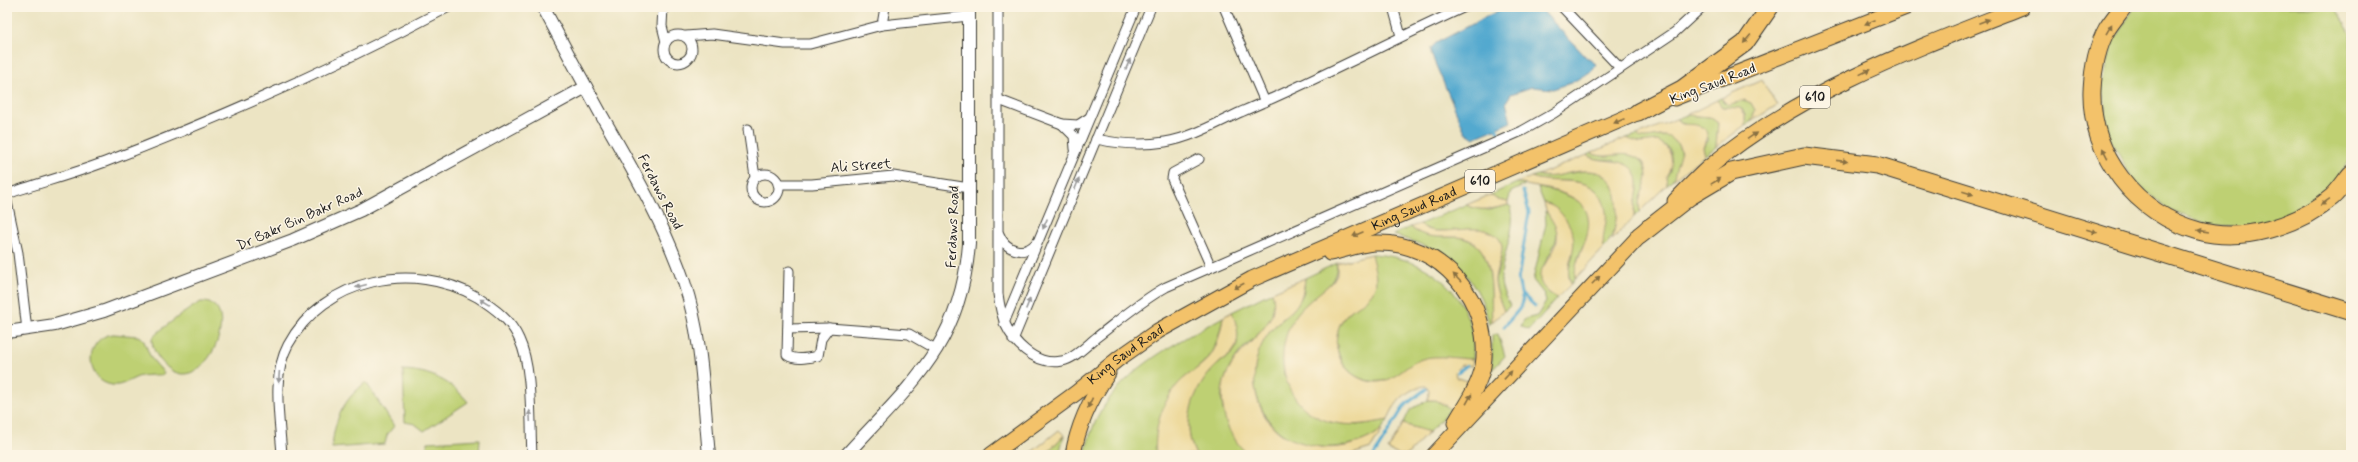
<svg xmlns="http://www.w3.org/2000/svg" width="2358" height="462" font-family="Mynerve,sans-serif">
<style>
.green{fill:#bed073;stroke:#6d7648}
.sand{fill:#eeda9e;stroke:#857b5d}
.water{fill:#52a9cf;stroke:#376276}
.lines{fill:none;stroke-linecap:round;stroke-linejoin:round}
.stream{stroke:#52a9cf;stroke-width:3}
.minor-casing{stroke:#3b3a35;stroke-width:11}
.tertiary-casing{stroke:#3b3a35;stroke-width:14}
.primary-casing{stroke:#3b3a35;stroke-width:17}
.motorway-casing{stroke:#3b3a35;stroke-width:19}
.minor{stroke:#fff;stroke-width:9}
.tertiary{stroke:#fff;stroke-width:12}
.primary{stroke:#f3c26a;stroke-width:15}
.motorway{stroke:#f3c26a;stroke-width:17}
.oneway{fill:#886f43}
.oneway2{fill:#999}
.labels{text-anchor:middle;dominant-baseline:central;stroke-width:3;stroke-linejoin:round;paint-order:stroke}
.shield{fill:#fcf5e5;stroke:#5f5d58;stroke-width:1}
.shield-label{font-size:13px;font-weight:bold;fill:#1c1c1c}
.street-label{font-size:14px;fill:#1c1c1c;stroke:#fcf5e5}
</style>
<rect width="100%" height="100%" fill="#fcf5e5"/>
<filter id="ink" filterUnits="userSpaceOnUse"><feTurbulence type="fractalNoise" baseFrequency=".025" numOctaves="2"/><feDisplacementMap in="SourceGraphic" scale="8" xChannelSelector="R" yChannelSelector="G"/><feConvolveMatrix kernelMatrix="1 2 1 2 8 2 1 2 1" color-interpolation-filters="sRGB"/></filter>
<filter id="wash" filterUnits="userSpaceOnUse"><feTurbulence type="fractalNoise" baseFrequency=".012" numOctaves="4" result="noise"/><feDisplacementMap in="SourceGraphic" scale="16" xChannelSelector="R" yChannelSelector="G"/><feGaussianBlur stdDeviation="0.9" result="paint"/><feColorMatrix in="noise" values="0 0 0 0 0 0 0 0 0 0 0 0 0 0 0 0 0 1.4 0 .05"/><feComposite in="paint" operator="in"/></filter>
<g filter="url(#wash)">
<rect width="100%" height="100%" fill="#ece4c3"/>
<g class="green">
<path d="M2135,7h199l17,27v125l-13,18 -26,24 -27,17 -31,9 -43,-2 -43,-15 -36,-32 -23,-41 -7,-51 11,-45z"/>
<path d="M1721,98l3,5 20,-3 7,3 4,7 -3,11 -7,4v-11l-3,-5 -20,-2 -5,-7z"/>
<path d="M1687,115l23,2 8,6 -2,24 -11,8 -2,-7 5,-9 -32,-20z"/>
<path d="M1637,135l6,2 26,-1c19,12 12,36 -2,49l-1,-9 4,-5 1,-19c-12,-19 -30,-2 -45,-14z"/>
<path d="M1591,153c19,9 34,-7 52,9 12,22 -8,30 -3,49l-6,6 1,-18 3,-9 -23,-30 -19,-1 -9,-4z"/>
<path d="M1584,171c7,0 15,0 21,4 20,15 14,57 -1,73l-7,-57c-22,-17 -42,-5 -66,-14l7,-2 8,2z"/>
<path d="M1517,183l8,2 -14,7 -3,10 -10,-2 -8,-5z"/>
<path d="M1538,188c22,4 57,11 51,41 -2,11 -8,19 -11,29 -3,9 -1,19 -7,26l-3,-12 5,-17 -23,-51 -6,-1z"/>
<path d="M1466,205l7,3 16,2 19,-5 3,2c6,25 -10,47 -10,73 0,9 5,18 9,26l-6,5 -6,-14 -3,-16 6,-23 -2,-19c-23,-22 -62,3 -79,-15z"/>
<path d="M1545,211c39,34 -35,60 12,87l-28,32 -9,-4 5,-7 12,-3 9,-14 -2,-8 -11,-14 13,-56z"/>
<path d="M1410,227c13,10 26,10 41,10 47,-2 39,54 41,85l-3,3c-10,-54 -47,-76 -96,-90z"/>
<path d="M1371,254c60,3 106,42 102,105 -15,0 -33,-3 -48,0 -9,1 -18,12 -26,16 -22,13 -51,6 -60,-20 -11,-34 14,-44 34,-64l3,-12z"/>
<path d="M1337,263c-1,23 -15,26 -29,40 -21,19 -27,45 -24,72l45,47 28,3 31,-5c-9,17 -28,23 -46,26 -24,4 -51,-2 -68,-19 -9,-10 -15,-22 -18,-35 -5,-23 1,-47 18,-65 10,-9 22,-18 28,-31 3,-5 2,-12 3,-18z"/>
<path d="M1272,292c9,30 -17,42 -33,61 -17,22 -24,50 -9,74 6,10 10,21 19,28h-53c-16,-30 -4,-69 21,-90 5,-5 13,-8 17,-14 7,-10 2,-28 -2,-39z"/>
<path d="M201,302c45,-2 4,99 -34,65 -8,-7 -15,-17 -15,-28 2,-6 42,-34 49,-37z"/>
<path d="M1223,317c-4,22 -10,39 -28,53 -7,6 -17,12 -22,21 -8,14 -13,40 -18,56l1,8h-71c14,-75 77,-104 138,-138z"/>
<path d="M113,334l25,2 5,3 8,19 13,15 -1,2c-8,0 -15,0 -22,1 -9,2 -19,11 -29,9 -28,-4 -28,-48 1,-51z"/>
<path d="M1498,334l7,22 -13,14v-35z"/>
<path d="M403,370c27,1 48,11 65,32l-44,29 -9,-7 -10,-2z"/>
<path d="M366,382l28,44 -7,9 -2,9 -53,4c2,-28 11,-48 34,-66z"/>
<path d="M1428,400h8l15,9 -22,23 -26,-8 7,-14z"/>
<path d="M1064,435l-5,20h-14z"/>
<path d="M480,439l-1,16h-54l3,-13z"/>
</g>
<g class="sand">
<path d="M1762,80l15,25 -25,16 3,-11 -4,-7 -7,-3 -16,5 -7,-7z"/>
<path d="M1717,100l5,7 18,1 5,6v11l-29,22 2,-24 -8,-6 -23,-2z"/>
<path d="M1676,119l6,5c10,1 20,-1 26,9l-5,15 2,7 -32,25 8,-29c-12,-29 -34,-5 -44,-16z"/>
<path d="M1626,138l14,5 18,-2c14,8 18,21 8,35l1,9 -27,26c-5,-19 15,-27 3,-49 -19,-16 -33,0 -52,-9z"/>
<path d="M1587,155c16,11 48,-2 51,27 1,12 -5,23 -4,35l-22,23c7,-27 13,-71 -28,-69 -17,0 -29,9 -46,4z"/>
<path d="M1531,177c28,10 67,-8 75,34 2,13 -5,24 -2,37l-29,31c-1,-15 6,-25 10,-38 18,-50 -36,-50 -68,-58z"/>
<path d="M1490,195l8,5 10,2v3c-15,4 -28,7 -42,0z"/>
<path d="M1544,203c9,2 15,7 20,14 23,30 -3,43 7,67l-14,14c-37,-22 -3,-35 0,-58 2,-17 -11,-23 -13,-37z"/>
<path d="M1420,224c15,17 53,-4 74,10 18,12 0,31 1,48 1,10 5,19 9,29l-12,11c-2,-31 6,-87 -41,-85 -17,0 -26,1 -41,-10z"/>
<path d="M1371,254c2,9 7,23 4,33 -6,19 -34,19 -38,48 -2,10 1,21 6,29 7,10 18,17 31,18 21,1 30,-17 48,-23 15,-5 36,0 51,0l-1,7 -11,-1 -6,6 1,6 11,4 -4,13 -12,15 -15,-9h-8l1,-9 -3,-5c-18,1 -33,18 -38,34 -20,4 -38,7 -57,2 -49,-12 -61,-71 -34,-108 10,-13 25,-22 36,-33l4,-7v-11z"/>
<path d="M1305,278c-3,39 -24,33 -40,61 -18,29 -13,72 15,94 12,8 26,11 40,14 21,3 47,-5 63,-18l-12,19 -22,7h-100c-12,-10 -22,-25 -25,-41 -15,-67 62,-75 48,-122z"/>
<path d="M1232,312c5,13 9,25 2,38 -4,7 -13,10 -18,16 -23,22 -36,58 -20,89h-40c-3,-26 7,-58 27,-76 10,-8 20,-14 28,-24 7,-11 10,-25 12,-38z"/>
<path d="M1403,424l26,8 -22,23h-8l-11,-5z"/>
<path d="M1059,430l5,5 -19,20h-17z"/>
</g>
<path class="water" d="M1505,7h34l47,50 10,7 -4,7 -21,12 -18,6 -21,-2 -21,7 -5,8 5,20 -37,16 -9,-6 -34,-78v-6l5,-5z"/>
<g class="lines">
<g class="stream">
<path d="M1495,125l3,7"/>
<path d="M1523,295l12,11"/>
<path d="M1504,327l17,-20 2,-5 -5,-23 11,-67 -6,-21"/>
<path d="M1458,372l9,-7"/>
<path d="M1374,455l31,-50 21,-16"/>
</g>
</g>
</g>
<g filter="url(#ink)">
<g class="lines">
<defs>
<g id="minor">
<path d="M663,7l-1,19 4,16"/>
<path d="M998,7v287c3,24 9,41 27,56 11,9 22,14 37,11 12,-2 25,-16 35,-24 22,-17 44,-36 69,-50l356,-156 32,-18 121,-81 27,-25"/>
<path d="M1224,7l41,95"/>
<path d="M1393,7l8,29"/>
<path d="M1562,7l58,61"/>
<path d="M882,25l3,-18"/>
<circle cx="678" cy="49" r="14"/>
<path d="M686,36l26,-2 73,10h25l72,-19 87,-9"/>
<path d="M999,100l63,24"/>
<path d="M748,129l7,48"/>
<path d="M1096,139c23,5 45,7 69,3 26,-4 52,-19 76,-30 76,-32 149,-71 224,-105"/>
<path d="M1075,149l-1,-13 -12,-12 16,1 11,-7"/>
<path d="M1199,159l-26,14 -1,6 39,88"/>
<circle cx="765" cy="188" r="14"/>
<path d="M778,184h34l81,-8 76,12"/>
<path d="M7,194c32,-11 66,-20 98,-32 117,-45 233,-96 344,-155"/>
<path d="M7,202l11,51 9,77"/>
<path d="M999,234c6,16 25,23 37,9"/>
<path d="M789,271l-2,84c9,6 21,3 31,1l3,-17 8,-11"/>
<path d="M1004,323l132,-316"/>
<path d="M788,329l41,-1 80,6 28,16"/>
<path d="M1013,340l138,-333"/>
<path d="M282,455c-2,-35 -11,-78 6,-110 36,-67 125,-85 189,-48 17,11 34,23 42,42 14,29 11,83 13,116"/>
</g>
<g id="tertiary">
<path d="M543,7c19,36 39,73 59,109 31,54 62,107 82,166 19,57 19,114 25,173"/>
<path d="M7,332l48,-7 49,-14 189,-71 68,-30 225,-123"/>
<path d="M846,455c64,-70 115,-110 123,-211v-237"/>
</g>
<g id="primary">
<path d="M1674,98l232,-91"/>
<path d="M1675,201c11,-11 21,-22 32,-32 91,-77 205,-119 315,-162"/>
<path d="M1330,253c14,-3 30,-9 45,-10 65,-3 118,59 108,123 -4,21 -18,39 -28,57"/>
<path id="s1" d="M991,455l85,-62 42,-34 40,-28 94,-52 396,-171"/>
<path d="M1073,455c5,-31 18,-57 35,-82"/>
<path d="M1434,455l214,-228"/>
</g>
<g id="motorway">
<path d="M2123,7c-5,7 -11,14 -16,22 -10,18 -14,41 -15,61 -2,65 44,124 107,141 43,12 99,-5 133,-34 7,-6 13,-16 19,-23"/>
<path d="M1638,112l44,-23 63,-46 25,-36"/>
<path d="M1639,236l50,-39 42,-25 73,-16 73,9 474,147"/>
</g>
</defs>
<use href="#minor" class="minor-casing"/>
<use href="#tertiary" class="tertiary-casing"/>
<use href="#primary" class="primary-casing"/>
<use href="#motorway" class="motorway-casing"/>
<use href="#minor" class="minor"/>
<use href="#tertiary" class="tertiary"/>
<use href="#primary" class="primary"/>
<use href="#motorway" class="motorway"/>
</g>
<defs><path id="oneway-solid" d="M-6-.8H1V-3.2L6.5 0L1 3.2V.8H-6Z"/></defs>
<g class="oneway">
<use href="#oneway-solid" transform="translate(1984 21) rotate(-21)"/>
<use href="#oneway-solid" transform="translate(1870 22) rotate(158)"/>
<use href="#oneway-solid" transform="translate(2109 29) rotate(-60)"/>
<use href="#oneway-solid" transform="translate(1747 39) rotate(130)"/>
<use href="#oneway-solid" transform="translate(1865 72) rotate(-26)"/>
<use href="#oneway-solid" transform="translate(1619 121) rotate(157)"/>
<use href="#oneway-solid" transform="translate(1752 136) rotate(-34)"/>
<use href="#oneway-solid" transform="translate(2105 153) rotate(-117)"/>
<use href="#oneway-solid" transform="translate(1842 161) rotate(6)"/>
<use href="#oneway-solid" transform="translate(1716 181) rotate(-31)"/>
<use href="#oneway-solid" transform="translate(1968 193) rotate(17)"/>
<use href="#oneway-solid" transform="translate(2325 202) rotate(145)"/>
<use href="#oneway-solid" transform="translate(2092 231) rotate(17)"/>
<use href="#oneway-solid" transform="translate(2203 231) rotate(-171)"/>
<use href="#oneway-solid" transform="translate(1358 234) rotate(157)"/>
<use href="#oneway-solid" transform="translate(1457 278) rotate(-134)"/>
<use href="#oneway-solid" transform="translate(1596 280) rotate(-46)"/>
<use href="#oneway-solid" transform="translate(1239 286) rotate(153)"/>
<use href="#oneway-solid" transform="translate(1508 375) rotate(-47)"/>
<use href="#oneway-solid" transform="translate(1469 399) rotate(-61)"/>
<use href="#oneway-solid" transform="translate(1090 403) rotate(115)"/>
</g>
<g class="oneway2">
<use href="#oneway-solid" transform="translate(1128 64) rotate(-67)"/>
<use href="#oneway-solid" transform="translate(1077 184) rotate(-68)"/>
<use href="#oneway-solid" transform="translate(1045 224) rotate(113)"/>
<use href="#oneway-solid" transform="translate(361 286) rotate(165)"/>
<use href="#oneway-solid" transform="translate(485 302) rotate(-149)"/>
<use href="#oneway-solid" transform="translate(1028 304) rotate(-68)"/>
<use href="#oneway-solid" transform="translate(279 377) rotate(94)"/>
<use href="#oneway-solid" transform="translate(530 416) rotate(-93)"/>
</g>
</g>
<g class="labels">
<g class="shield">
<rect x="1800" y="86" width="30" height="22" rx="3"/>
<rect x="1465" y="170" width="30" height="22" rx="3"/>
</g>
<g class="shield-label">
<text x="1815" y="97">610</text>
<text x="1480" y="181">610</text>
</g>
<g class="street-label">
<text transform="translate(1713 84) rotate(-21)">King Saud Road</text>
<text transform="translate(861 166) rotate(-4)">Ali Street</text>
<text transform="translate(660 192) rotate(63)">Ferdaws Road</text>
<text stroke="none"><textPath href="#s1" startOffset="492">King Saud Road</textPath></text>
<text transform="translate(300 219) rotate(-24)">Dr Bakr Bin Bakr Road</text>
<text transform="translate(953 227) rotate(-88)">Ferdaws Road</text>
<text stroke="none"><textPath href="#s1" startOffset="168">King Saud Road</textPath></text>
</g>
</g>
<rect width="2358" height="462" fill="none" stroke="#fcf5e5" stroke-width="24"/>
</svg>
